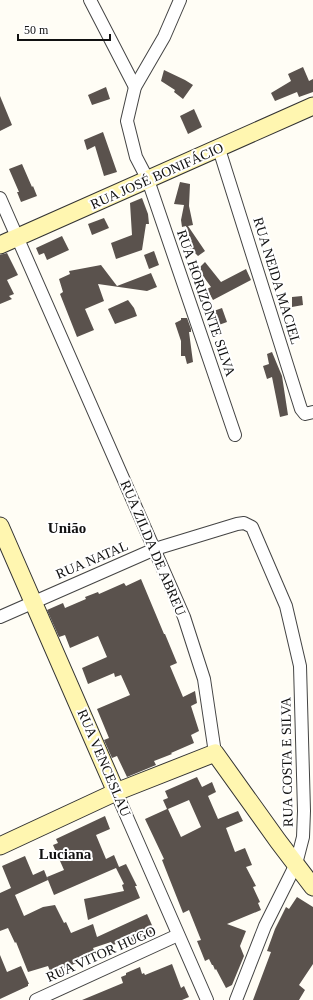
<svg xmlns="http://www.w3.org/2000/svg" width="313" height="1000" font-family="'Times New Roman',serif">
<style>
.building{fill:#5a524d;fill-rule:evenodd}
.lines{fill:none;stroke-linecap:round;stroke-linejoin:round}
.street-casing{stroke:#444;stroke-width:14}
.secondary-casing{stroke:#333;stroke-width:19}
.street{stroke:#fff;stroke-width:12}
.secondary{stroke:#fff6b0;stroke-width:17}
.labels{text-anchor:middle;dominant-baseline:central;stroke-width:4;stroke-linejoin:round;paint-order:stroke}
.street-label{font-size:14px;fill:#111;stroke:#fff}
.neighbourhood-label{font-size:15px;font-weight:bold;fill:#111;stroke:#fff}
</style>
<rect width="100%" height="100%" fill="#fffdf5"/>
<g class="building">
<path d="M303,67l6,14 4,-2v13l-14,5 -2,-5 -22,9 -4,-8 20,-12 -3,-7z"/>
<path d="M164,70l21,10 8,5 -10,14 -9,-7 1,-2 -14,-9z"/>
<path d="M106,87l4,12 -18,6 -4,-10z"/>
<path d="M0,96l12,29 -12,6z"/>
<path d="M194,109l8,18 -14,7 -8,-18z"/>
<path d="M103,132l14,40 -13,4 -9,-30 -8,4 -3,-10z"/>
<path d="M22,164l10,23 1,-1 4,10 -16,6 -4,-10h2l-10,-23z"/>
<path d="M180,182l10,2 -1,22 4,19 -5,1 17,25 -7,5 -4,-4h-3l-5,-26 -4,1 -1,-7 3,-15 -10,-1z"/>
<path d="M142,198l6,16 1,10h-3l-4,26 -26,9 -5,-16 21,-8 -2,-32z"/>
<path d="M104,218l5,10 -17,7 -4,-11z"/>
<path d="M62,236l7,14 -22,10 -3,-7 -5,2 -3,-7z"/>
<path d="M154,251l5,14 -10,4 -5,-14z"/>
<path d="M7,253l11,22 -11,5 7,14 -5,2 3,3 -12,5v-49z"/>
<path d="M205,262l16,20 25,-13 5,11 -38,20 -6,-11 4,-2 -13,-18z"/>
<path d="M101,265l16,21 34,-13 6,14 -10,4 -49,-7 6,17 -19,8 9,21 -17,7 -17,-43 3,-2 -4,-13 11,-5 -1,-3z"/>
<path d="M302,296l1,9 -11,2v-10z"/>
<path d="M128,300l6,8 3,8 -22,8 -7,-15z"/>
<path d="M222,308l5,14 -11,4 -5,-14z"/>
<path d="M181,318h6l4,11v3h-2l4,30 -6,2 -2,-8h-4v-15l-6,-18 6,-3z"/>
<path d="M272,352l10,24 6,39 -8,2 -8,-40 -5,2 -4,-13 6,-2 -2,-10z"/>
<path d="M141,579l23,55h1l12,29 -7,3 13,31 12,-6 2,12 -6,3 8,25 -8,4 3,8 -23,10 1,1 -18,7 2,4 -29,12 -10,-21 -5,2 -8,-18 5,-2 -12,-29 33,-14 -9,-20 -6,2 -1,-4 -26,11 -6,-16 25,-11 -9,-21 -28,12 -5,-13 -6,2 -12,-27 16,-7 2,5 21,-9 -1,-2 13,-5 1,2 25,-11 2,3z"/>
<path d="M197,777l5,10 10,-5 4,10 -8,4 10,23 20,-8 5,10 -17,7 9,24 10,-4 7,17 -6,2 10,19 -3,1 7,15 -2,1 3,7 -34,14 19,7 -6,15 4,10 -12,29 -6,3 -10,-19 -1,1 -2,-5h-1l-3,-6 -4,2 -8,-20 4,-1 -12,-30 -6,3 -21,-53 2,-1 -19,-40 22,-10 -4,-9 5,-2 -3,-7zM189,800l12,27 -20,10 -13,-28z"/>
<path d="M105,816l5,13 -14,6 10,24 8,-4 5,12 7,-3 11,22h-2l5,12 -52,22 -4,-21 40,-8 -2,-6 2,-1 -8,-16 -62,27 -6,-15 -33,15 9,21 19,-9 12,-2 9,18 2,-1 5,11 22,-9 4,13 50,-23 8,18 -22,10 -2,-3 -18,6 -2,-3 -18,6 3,7 -34,14 2,4 -11,5 -5,-12 -20,6 -12,-30 -1,1 -7,-15 -8,3v-38l11,-5 -9,-22 23,-10 8,19 11,-5 4,10 -1,-3 17,-7 -11,-25 5,-2 -2,-4z"/>
<path d="M297,897l16,10v57l-14,21 6,5 -6,10h-46l18,-48 -4,-1 8,-22 11,-22 3,2z"/>
<path d="M0,955l7,17 14,-6 8,18h-1v2l-28,13z"/>
<path d="M172,964l9,24 3,-2 5,11 -7,3h-100l41,-17 -2,-6 5,-2v-2l14,-6 2,7 2,-1 1,2z"/>
</g>
<g class="lines">
<defs>
<g id="street">
<path d="M90,0l45,87"/>
<path d="M180,0l-16,37 -29,50 -8,34 9,36 12,23 87,255"/>
<path d="M219,149l82,260 4,5 8,-2"/>
<path d="M0,198l184,419 20,62 11,74"/>
<path d="M0,617l155,-68 82,-25 7,-1 8,4 34,79 14,60 4,145 -1,26 -7,27 -31,62 -29,74"/>
<path d="M116,792l91,208"/>
<path d="M36,1000l142,-65"/>
</g>
<g id="secondary">
<path d="M0,245l313,-139"/>
<path d="M0,526l116,266"/>
<path d="M0,846l116,-54 99,-39 63,88 35,46"/>
</g>
</defs>
<use href="#street" class="street-casing"/>
<use href="#secondary" class="secondary-casing"/>
<use href="#street" class="street"/>
<use href="#secondary" class="secondary"/>
</g>
<g class="labels">
<g class="street-label">
<text transform="translate(157 176) rotate(-24)">RUA JOSÉ BONIFÁCIO</text>
<text transform="translate(277 281) rotate(73)">RUA NEIDA MACIEL</text>
<text transform="translate(206 303) rotate(71)">RUA HORIZONTE SILVA</text>
<text transform="translate(153 548) rotate(67)">RUA ZILDA DE ABREU</text>
<text transform="translate(92 560) rotate(-23)">RUA NATAL</text>
<text transform="translate(287 762) rotate(-91)">RUA COSTA E SILVA</text>
<text transform="translate(104 763) rotate(67)">RUA VENCESLAU</text>
<text transform="translate(101 954) rotate(-24)">RUA VITOR HUGO</text>
</g>
<g class="neighbourhood-label">
<text x="67" y="528">União</text>
<text x="65" y="854">Luciana</text>
</g>
</g>
<path d="M18 34v6h92v-6" fill="none" stroke="#111111" stroke-width="2"/>
<text x="24" y="34" font-size="12" fill="#111111" stroke="#ffffff" stroke-width="3" paint-order="stroke">50 m</text>
</svg>
